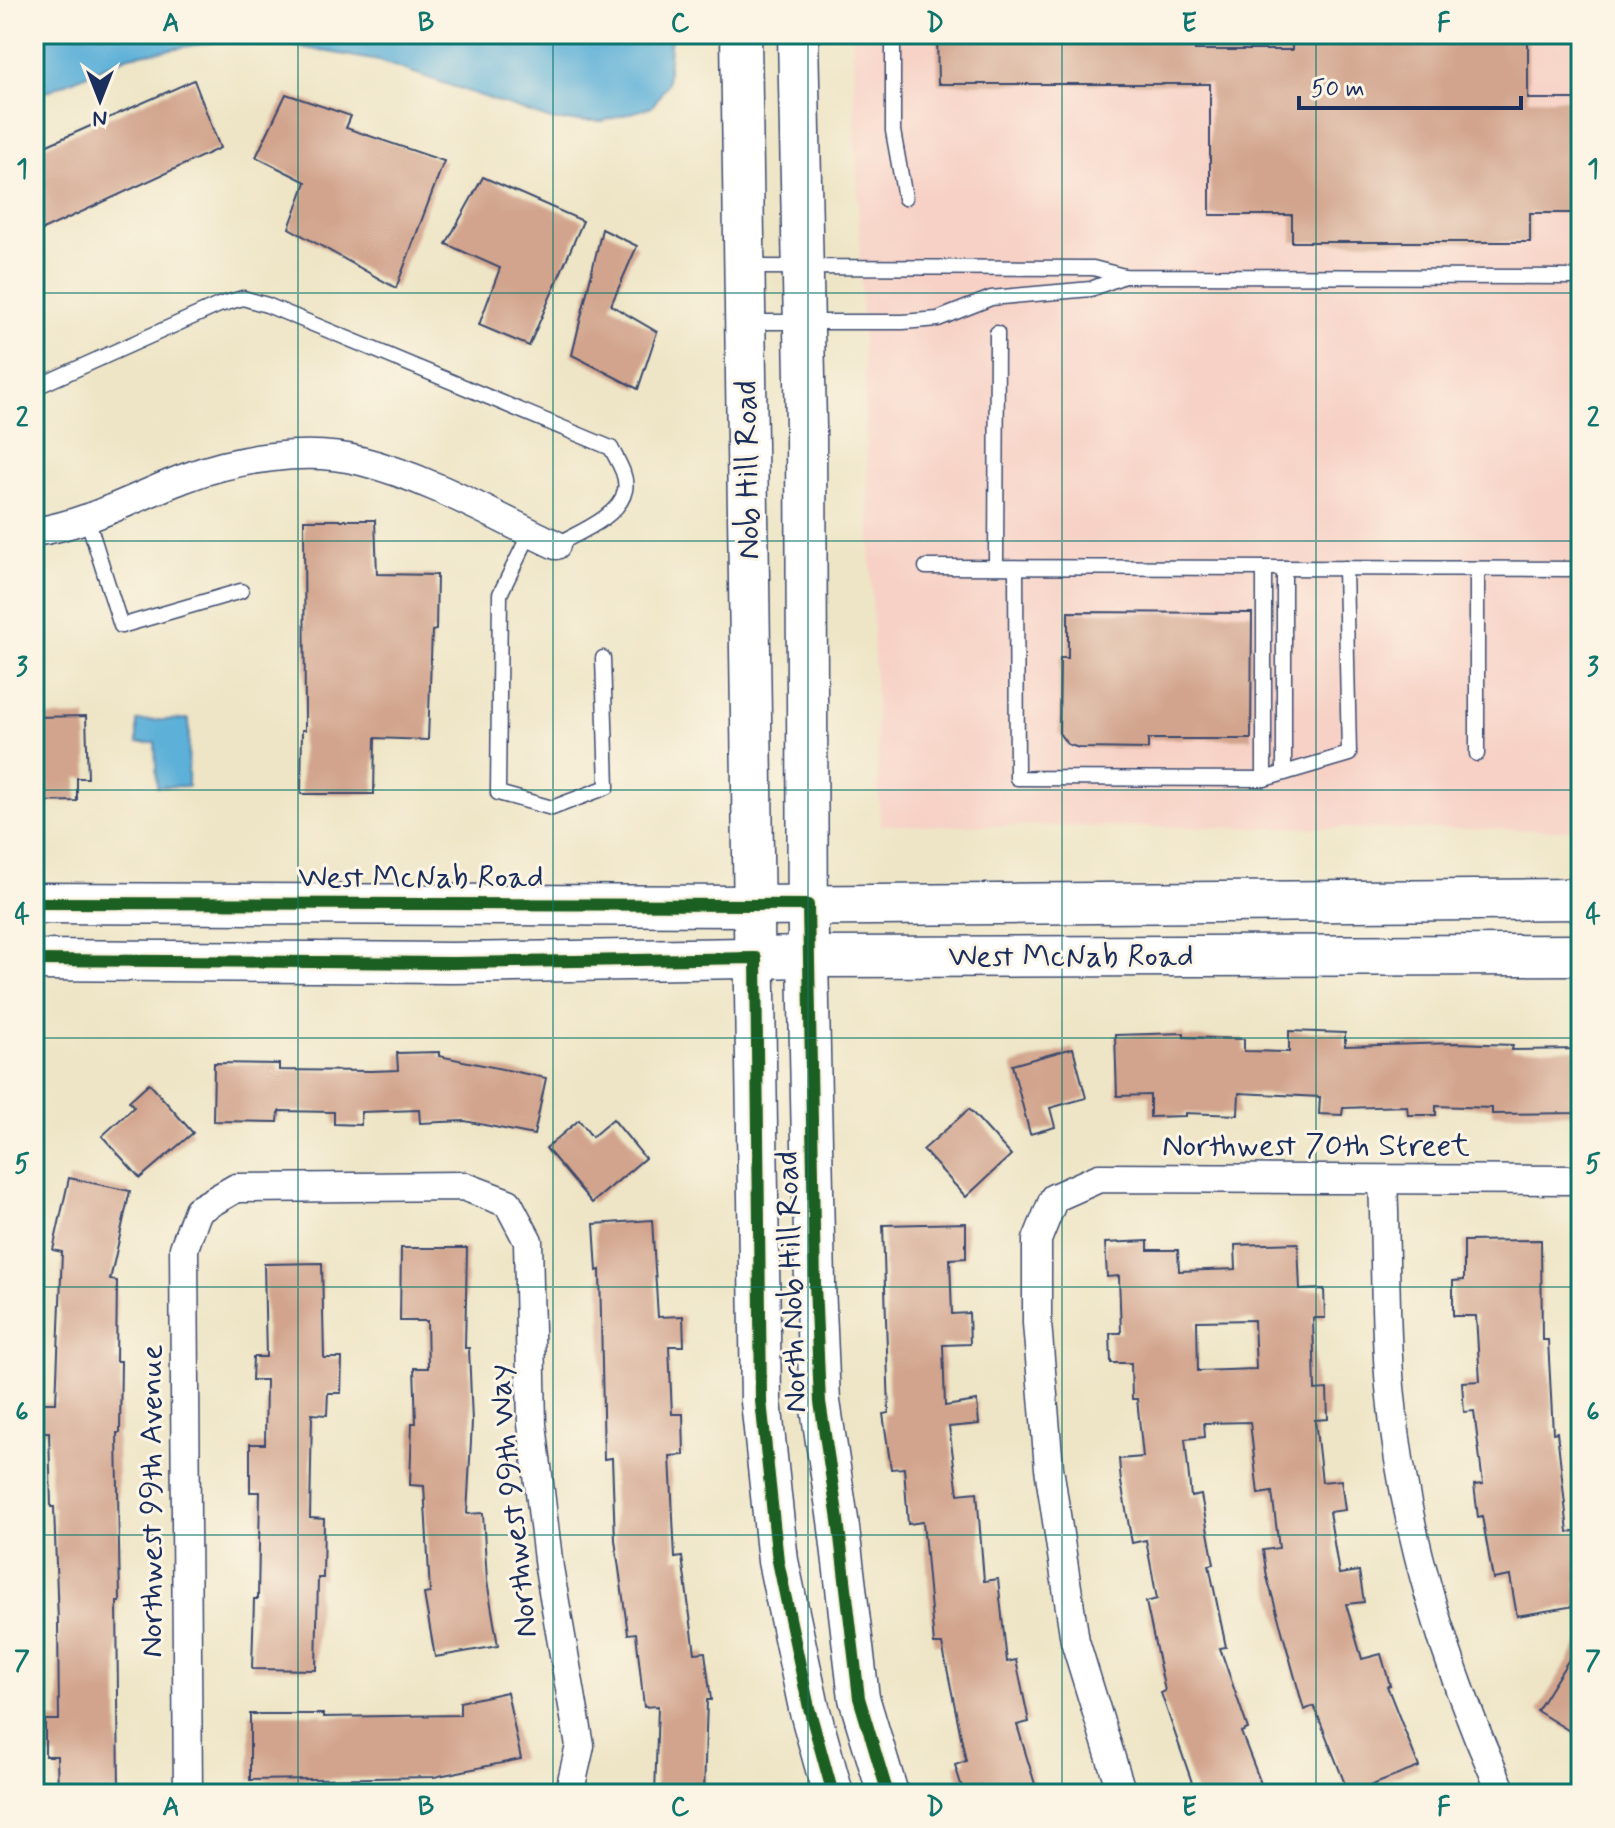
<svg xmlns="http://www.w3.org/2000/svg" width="1615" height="1828" font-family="Mynerve,sans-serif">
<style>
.built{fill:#f7d1c6}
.water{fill:#5db0d8;stroke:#3c709b;stroke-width:2}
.building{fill:#d2a48d;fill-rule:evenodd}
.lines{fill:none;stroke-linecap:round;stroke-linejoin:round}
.lane-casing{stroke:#3b4a6e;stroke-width:17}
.street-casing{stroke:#3b4a6e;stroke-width:31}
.secondary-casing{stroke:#3b4a6e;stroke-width:43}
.lane{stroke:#fff;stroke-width:14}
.street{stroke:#fff;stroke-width:28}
.secondary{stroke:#fff;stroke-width:40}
.cycleway-casing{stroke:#fcf5e5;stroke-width:17}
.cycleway{stroke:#1b5e20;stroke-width:12}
.grid{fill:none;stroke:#0f766e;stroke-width:2;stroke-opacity:0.55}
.labels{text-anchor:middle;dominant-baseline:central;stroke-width:6;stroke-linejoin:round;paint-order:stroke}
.street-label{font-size:32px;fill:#1b2f5e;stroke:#fcf5e5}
.neatline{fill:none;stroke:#0f766e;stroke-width:3}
.grid-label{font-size:26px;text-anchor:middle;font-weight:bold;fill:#0f766e}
</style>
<rect width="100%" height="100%" fill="#fcf5e5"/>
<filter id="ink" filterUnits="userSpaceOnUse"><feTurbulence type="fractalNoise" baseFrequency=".0125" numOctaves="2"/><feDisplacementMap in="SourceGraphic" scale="16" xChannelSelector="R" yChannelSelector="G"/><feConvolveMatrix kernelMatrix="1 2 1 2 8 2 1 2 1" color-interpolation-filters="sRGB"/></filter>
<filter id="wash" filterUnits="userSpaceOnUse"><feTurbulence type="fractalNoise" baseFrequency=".006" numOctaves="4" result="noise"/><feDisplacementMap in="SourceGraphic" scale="32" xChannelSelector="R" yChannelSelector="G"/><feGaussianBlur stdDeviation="1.8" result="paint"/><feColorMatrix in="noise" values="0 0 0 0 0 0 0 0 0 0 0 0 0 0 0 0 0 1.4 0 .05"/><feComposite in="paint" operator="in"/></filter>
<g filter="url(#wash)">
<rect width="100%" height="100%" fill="#eee5c6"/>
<path class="built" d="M852,34h729v796l-701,-5z"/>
<g class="water">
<path d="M34,34h637l-4,50 -15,23 -49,14h-49l-175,-60 -135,-24 -115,19 -95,41z"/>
<path d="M189,719l-1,67 -31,1 -2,-44h-18v-22z"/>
</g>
<g id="blocks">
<g class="building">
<path d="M937,34h258v16h97v-16h236v65h53v114h-51v29h-238v-27h-82v-131h-272z"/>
<path d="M194,80l26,68 -186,86v-83z"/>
<path d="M286,94l65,22 -5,12 98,33 -48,127 -107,-60 17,-46 -50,-25z"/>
<path d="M483,177l100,44 -54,125 -50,-21 21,-57 -54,-24z"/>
<path d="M602,229l35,17 -26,59 46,27 -19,57 -66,-34z"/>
<path d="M304,520h71l2,54 60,1 -1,55 -4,1 -4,109 -53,-2 -1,56h-73l1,-64h3z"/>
<path d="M1068,612l184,1 -1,126h-103v10l-69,-1 -12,-4 -8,-11 1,-75h8z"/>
<path d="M86,716l2,62h-11v23l-43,1v-85z"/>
<path d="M1289,1031l56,2v13l112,-3 56,2 -1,5 69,-1v64l-89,1v-6l-56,-2v9h-28l-1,-9 -64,2 -1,7 -23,-1 1,-17 -81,-4 -1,22 -53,-2v3l-35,1v-22l-33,1 -2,-61 69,-2v4l60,2v12l45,1z"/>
<path d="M1073,1048l13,50 -36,10 5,19 -25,7 -18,-69z"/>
<path d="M439,1052v4l107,22 -12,57 -69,-14 -45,2 -1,-13 -58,2v13l-27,-1v-12l-55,-1 -1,11 -65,-1 1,-58 65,1v6l93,1 26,-1 -1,-17z"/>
<path d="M149,1083l44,50 -53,45 -38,-42 32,-29 -5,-6z"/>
<path d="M969,1109l42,46 -45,42 -43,-47z"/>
<path d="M613,1119l32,39 -53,45 -46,-55 33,-28 13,17z"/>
<path d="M69,1178l61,13 -20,89 7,1 -1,80h5l-1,72h-3l3,169h-3l2,189 -61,2 -1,-37h-12v-36h14l-1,-98 -4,-115h-3l-2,-75h-7v-29h14l6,-151 -9,-2z"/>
<path d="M652,1220l6,97 25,-1 1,30h-15l3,68h11l1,41 -14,1 5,102 7,-1 13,96 10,-1 6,48h-4l-3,94h-49l3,-88 -14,1 -8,-74 -8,1 -13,-94 -3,-82 -8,1 -4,-189 -3,1 -3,-47z"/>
<path d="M966,1223v35l-16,1 2,55 17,-1 1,31 -27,1 2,61 32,-5 2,23 -30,3 9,67 19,-2 7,89 14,-2 9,83 9,-2 13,62 -12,3 21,69h-74l-9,-29 11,-4 -24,-117h-8l-11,-122 -15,2 -4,-56 -13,1 -8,-55 6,-1 -6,-188z"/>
<path d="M1541,1240l1,100h6l5,93 4,-1 11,100 10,-1 3,16v34l-5,1 4,23 -63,11 -7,-40 -17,3 -11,-63 -4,1 -4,-32 9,-1 -9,-73 -10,1 -2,-30 18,-1 -4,-65h-23v-35l11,-1v-39z"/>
<path d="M1148,1241v9h30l1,21 57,-2 -1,-24 63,-2 2,47 24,-1 1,29h-12l2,72 12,-1 1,30 -13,1 7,62 19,-2 4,30 -16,2 10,62 20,-3 5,31 -18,2 16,55 19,-5 9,31 -3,1 32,81 -70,27 -35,-88 -10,4 -37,-133 -4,-27 16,-2 -7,-56 -14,2 -8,-72 -46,1 1,14 -20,2 6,58 10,-2 13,69 -5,1 17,82 -6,1 28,81 -7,3 24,62h-69l-35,-101 4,-2 -19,-89 11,-3 -11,-59 -14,3 -11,-61 -2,-23 24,-2 -6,-58h-5l-1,-36h-20l-1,-30h11l-2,-57 -12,1 -2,-34zM1254,1320l2,49 -58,2 -1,-50z"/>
<path d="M401,1248h66l-2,100h4l3,74 -5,92 16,-1 4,68 11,65 -63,11 -11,-63 6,-1 -6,-107 -14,-1 2,-62h4l-2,-55h14l-1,-47h-27z"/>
<path d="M322,1263l2,95h18l-1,35h-13l-1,22 -15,-1 -2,104 14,1 -1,59h-5l-2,92 -64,-1 2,-70h4l2,-107h-10v-48h15l1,-64h-14l1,-23h13l-2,-93z"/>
<path d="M1581,1640v98l-44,-27z"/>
<path d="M507,1692l14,67 -87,18 -184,3v-66h73v3l137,-2v-13z"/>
</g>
</g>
</g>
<g filter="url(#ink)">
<use href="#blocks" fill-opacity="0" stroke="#3b4a6e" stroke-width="2"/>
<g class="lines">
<defs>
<g id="lane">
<path d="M893,34v97l12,67"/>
<path d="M745,267l348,1 31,8 457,1"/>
<path d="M747,322h156l35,-3 53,-21 100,-9 33,-13"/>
<path d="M34,388l185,-83 24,-7 24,7 344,143c6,12 17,28 14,42 -5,27 -48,43 -69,55"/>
<path d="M87,518l34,108 120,-35"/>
<path d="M530,533l-30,61 -2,199 54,15 55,-21 -4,-129"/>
<path d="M926,567l655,2"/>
<path d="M996,567l1,-234"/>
<path d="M1016,568l1,210 247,1 85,-25 -4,-186"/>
<path d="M1284,568v205"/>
<path d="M1477,569v185"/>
<path d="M1264,779v-211"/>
</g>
<g id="street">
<path d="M34,532c53,-8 99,-34 148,-53 51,-20 125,-32 179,-18 68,17 131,54 195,84"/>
<path d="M1383,1181c3,68 1,138 7,206 12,139 55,280 113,407"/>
<path d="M188,1794l-4,-546 14,-38 38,-22 227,-2 45,17 20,38 4,183 17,144 31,178 -11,48"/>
<path d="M1122,1794l-47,-153 -26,-173 -12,-145v-83l17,-42 45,-20 482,2"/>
</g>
<g id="secondary">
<path d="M741,34l20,1367 17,160 31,147 24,86"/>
<path d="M798,34l8,393 2,530 7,327 5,118 18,118 21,178 29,96"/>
<path d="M34,903l719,3 828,-7"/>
<path d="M34,960l419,3 355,-6 773,-2"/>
</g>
</defs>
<use href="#lane" class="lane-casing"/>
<use href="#street" class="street-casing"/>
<use href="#secondary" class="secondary-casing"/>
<use href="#lane" class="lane"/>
<use href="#street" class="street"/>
<use href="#secondary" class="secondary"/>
<defs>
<g id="cycleway">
<path d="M34,903l774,2 7,379 5,118 18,118 21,178 29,96"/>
<path d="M34,960l419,3 303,-5 5,443 17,160 31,147 24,86"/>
</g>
</defs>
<use href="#cycleway" class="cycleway-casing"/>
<use href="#cycleway" class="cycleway"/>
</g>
</g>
<path class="grid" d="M298,34v1760M553,34v1760M808,34v1760M1062,34v1760M1316,34v1760M34,293h1547M34,541h1547M34,790h1547M34,1038h1547M34,1287h1547M34,1535h1547"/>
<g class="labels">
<g class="street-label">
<text transform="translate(748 470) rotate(-91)">Nob Hill Road</text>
<text x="421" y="878">West McNab Road</text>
<text x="1071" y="957">West McNab Road</text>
<text x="1316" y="1146">Northwest 70th Street</text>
<text transform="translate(792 1282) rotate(-92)">North Nob Hill Road</text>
<text transform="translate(152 1501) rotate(-90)">Northwest 99th Avenue</text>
<text transform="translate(513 1501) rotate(-96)">Northwest 99th Way</text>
</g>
</g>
<rect width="1615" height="1828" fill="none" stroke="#fcf5e5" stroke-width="88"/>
<g transform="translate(100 100) rotate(180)" stroke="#fcf5e5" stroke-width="6" paint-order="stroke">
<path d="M0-6L14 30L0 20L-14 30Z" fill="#1b2f5e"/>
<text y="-12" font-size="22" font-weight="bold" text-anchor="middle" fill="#1b2f5e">N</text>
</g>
<path d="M1299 96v12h222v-12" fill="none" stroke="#1b2f5e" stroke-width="4"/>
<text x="1311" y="96" font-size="24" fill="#1b2f5e" stroke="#fcf5e5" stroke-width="6" paint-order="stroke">50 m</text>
<rect x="44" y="44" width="1527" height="1740" class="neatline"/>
<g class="grid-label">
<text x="171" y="31">A</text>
<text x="426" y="31">B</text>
<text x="680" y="31">C</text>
<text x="935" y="31">D</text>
<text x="1189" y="31">E</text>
<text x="1444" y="31">F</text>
<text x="22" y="177">1</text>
<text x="1593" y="177">1</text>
<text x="22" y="426">2</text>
<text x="1593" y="426">2</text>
<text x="22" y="675">3</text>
<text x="1593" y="675">3</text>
<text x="22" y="923">4</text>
<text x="1593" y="923">4</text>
<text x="22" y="1172">5</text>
<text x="1593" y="1172">5</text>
<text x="22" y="1420">6</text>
<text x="1593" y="1420">6</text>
<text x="22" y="1669">7</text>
<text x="1593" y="1669">7</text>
<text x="171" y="1815">A</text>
<text x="426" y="1815">B</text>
<text x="680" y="1815">C</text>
<text x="935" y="1815">D</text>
<text x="1189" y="1815">E</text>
<text x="1444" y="1815">F</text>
</g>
</svg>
